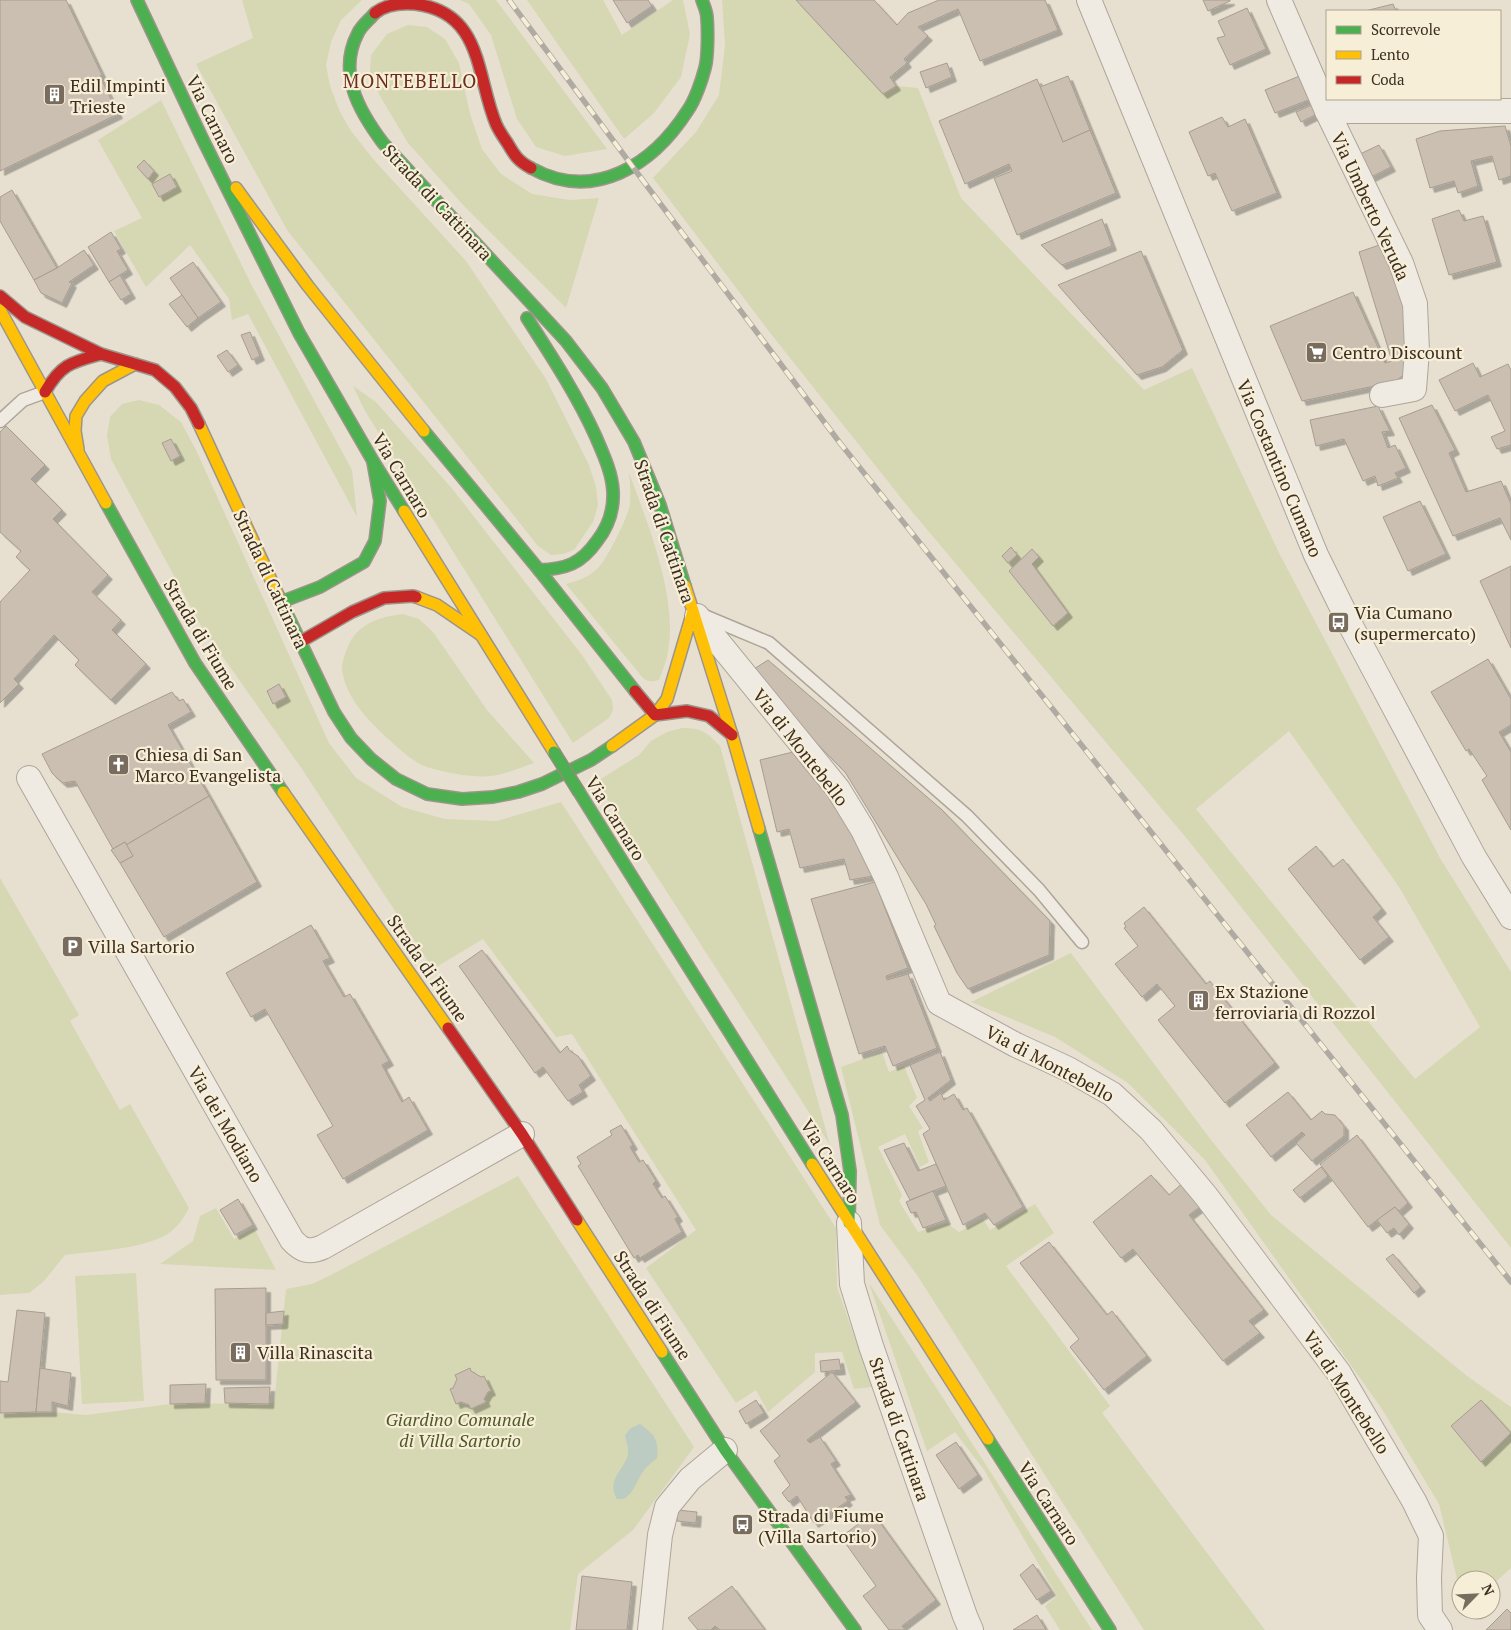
<svg xmlns="http://www.w3.org/2000/svg" width="1511" height="1630" font-family="'PT Serif',serif">
<style>
.green{fill:#d6d7b3;fill-rule:evenodd}
.water{fill:#bcccc2}
.building{fill:#cbbfb2;stroke:#a89c90;filter:url(#shadow)}
.lines{fill:none;stroke-linecap:round;stroke-linejoin:round}
.lane-casing{stroke:#ada599;stroke-width:15}
.street-casing{stroke:#ada599;stroke-width:26}
.fast-casing{stroke:#9c958a;stroke-width:14}
.slow-casing{stroke:#9c958a;stroke-width:14}
.jam-casing{stroke:#9c958a;stroke-width:14}
.lane{stroke:#efebe3;stroke-width:12}
.street{stroke:#efebe3;stroke-width:24}
.fast{stroke:#4caf50;stroke-width:11}
.slow{stroke:#ffc107;stroke-width:11}
.jam{stroke:#c62828;stroke-width:11}
.rail-casing{stroke:#afaaa2;stroke-width:5.5}
.rail{stroke:#f7eed8;stroke-width:4;stroke-dasharray:11;stroke-linecap:butt}
.fast-bridge-casing{stroke:#928b80;stroke-width:14;stroke-linecap:butt}
.fast-bridge{stroke:#4caf50;stroke-width:11}
.labels{text-anchor:middle;dominant-baseline:central;stroke-width:4.5;stroke-linejoin:round;paint-order:stroke}
.poi-label{font-size:18px;fill:#3d2e20;stroke:#f7eed8;text-anchor:start}
.street-label{font-size:18px;fill:#3d2e20;stroke:#f7eed8}
.park-label{font-size:18px;font-style:italic;fill:#4d5a26;stroke:#f7eed8}
.neighbourhood-label{font-size:19px;letter-spacing:1px;fill:#6b2e1e;stroke:#f7eed8}
</style>
<defs>
<filter id="shadow"><feDropShadow dx="4.5" dy="4.5" stdDeviation="0" flood-color="#0004"/></filter>
</defs>
<rect width="100%" height="100%" fill="#e7e0d1"/>
<g class="green">
<path d="M242,0h120l-21,20 -10,22 -5,23 4,21 10,26 11,19 23,29 92,101 80,118 43,86 7,22 2,18 -5,17 -19,28 -11,4 -12,1 -13,-9 -251,-316 -91,-166 57,-26z"/>
<path d="M460,0h36l111,149 -42,7 -29,-9 -19,-28 -26,-84 -22,-31z"/>
<path d="M527,0h76l19,35 51,-35h10l7,34 -9,43 -27,36 -30,26z"/>
<path d="M722,0h74l87,93 13,-7 22,2 43,110 183,192 48,-22 87,185 161,305 71,114v276l-323,-408 -279,-332 -138,-174 -118,-156 43,-46 23,-37 6,-50zM1289,731l110,156 81,140 -65,52 -219,-270z"/>
<path d="M408,25l19,2 18,12 14,24 11,51 12,35 19,25 31,20 38,6 29,-2 -33,110 -102,-102 -56,-63 -28,-47 -10,-24 1,-17 16,-21z"/>
<path d="M161,100l90,184 101,186 5,47 -109,-203 -16,6 -3,-21 -39,-54 -44,42 -32,-56 28,-13 -44,-78z"/>
<path d="M353,386l23,16 78,89 128,164 30,45 1,10 -4,8 -36,25 -208,-332z"/>
<path d="M139,400l20,5 22,17 15,28 133,293 27,35 46,29 43,12 52,2 64,-19 275,426 1,59 35,100 -18,2 -12,-37 -27,1v19l-47,40 -12,-22 -20,13 -90,-135 50,-38 -124,-196 -16,3 -73,-98 -50,30 -131,-200 -101,-143 -90,-167 -4,-24 3,-18 12,-13z"/>
<path d="M629,473c19,51 49,125 39,178 -1,10 -6,20 -9,29 -7,2 -11,2 -16,-2l-77,-94c11,-3 23,-7 31,-15 10,-9 31,-52 33,-65 1,-10 0,-21 -1,-31z"/>
<path d="M403,614l16,5 14,13 54,78 47,53c-14,5 -28,11 -43,13 -17,2 -44,-3 -61,-8 -15,-4 -31,-19 -43,-30 -19,-18 -42,-41 -45,-69 0,-8 4,-18 7,-25 11,-22 32,-27 54,-30z"/>
<path d="M682,728c19,0 25,4 38,18l110,399 -234,-363 43,-27 12,-14 16,-9z"/>
<path d="M0,878l79,137 -9,6 50,89 10,-6 59,104c-6,12 -16,25 -29,30 -29,12 -64,13 -95,17l-21,26 -15,12 -29,2z"/>
<path d="M1071,953l137,183 63,79 196,161 44,31v161l-20,18v-6h-30v30h4l-4,4 -2,-27 -20,-83 -57,-95 -177,-249 -77,-77 -73,-46 -84,-35z"/>
<path d="M882,1052l7,20 15,-6 13,32 -8,8 14,22 -5,3 11,31 -9,5 -15,-33 -27,13 24,48 -3,6 19,31 29,-9 12,9 24,-13 7,11 45,-26 19,29 -48,33 104,140 -8,7 163,217h-121l-227,-355 -37,-50 -39,-158z"/>
<path d="M518,1176l176,271 -61,83 -55,44 -8,56h-570v-217l52,-1 34,3 84,-11 104,-1 12,-114 26,-5 19,-9z"/>
<path d="M216,1208l18,31 20,-11 22,42 -116,-6 33,-23 7,-25z"/>
<path d="M136,1273l8,128 -62,3 -7,-128z"/>
<path d="M869,1283l223,347h-32l-15,-24 12,-10 -73,-126 -29,-38 -28,19z"/>
</g>
<path class="water" d="M640,1424c15,11 19,16 17,34 -6,5 -11,9 -15,15 -6,10 -8,19 -18,26h-7c-11,-19 6,-28 11,-44 1,-6 -2,-14 -3,-20l6,-7z"/>
<g class="building">
<path d="M0,0h66l36,75 -2,1 18,38 -118,57z"/>
<path d="M613,0h35l4,6 -25,17z"/>
<path d="M796,0h78l23,25 11,-12 31,-13h106l13,30 -78,31 -22,-52 -40,18 10,9 -24,23 3,4 -17,14 6,9 -13,8z"/>
<path d="M1203,0h27v1l-22,10z"/>
<path d="M1393,4l3,7h-31z"/>
<path d="M1247,8l19,41 -36,16 -13,-27 8,-2 -7,-15z"/>
<path d="M947,63l5,14 -26,11 -6,-16z"/>
<path d="M1307,73l9,24 -41,16 -10,-23z"/>
<path d="M1068,76l22,54 -27,12 -23,-55z"/>
<path d="M1037,79l26,63 27,-12 26,63 -99,42 -23,-57 18,-7 -3,-7 -44,20 -26,-63z"/>
<path d="M1314,104l5,9 -18,9 -5,-10z"/>
<path d="M1222,117l6,10 17,-8 32,74 -45,18 -17,-38 -7,3 -19,-44z"/>
<path d="M1505,126l6,20v30l-12,4 -7,-24 -21,5 7,25 -20,7 -4,-12 -24,7 -14,-49 24,-8z"/>
<path d="M1379,145l12,22 -22,11 -11,-23z"/>
<path d="M144,160l10,11 -6,8 -11,-12z"/>
<path d="M170,174l7,13 -18,10 -7,-13z"/>
<path d="M12,190l45,78 -23,12 -34,-59v-24z"/>
<path d="M1459,210l5,11 19,-5 14,46 -48,13 -17,-56z"/>
<path d="M1102,219l10,27 -50,19 -21,-20z"/>
<path d="M111,232l10,17 -4,2 11,19 -19,12 -21,-35z"/>
<path d="M1385,243l22,56 1,73 -14,10 -92,19 -32,-75 83,-34 32,71 7,-2 -33,-109z"/>
<path d="M84,250l10,15 -25,17 3,1 -10,20 -21,-10 -7,-13 23,-12z"/>
<path d="M1141,251l42,99 -21,17 -25,8 -79,-90z"/>
<path d="M193,262l28,40 -23,16 -28,-40z"/>
<path d="M120,275l11,19 -10,6 -12,-18z"/>
<path d="M182,295l16,23 -11,9 -18,-23z"/>
<path d="M250,332l10,24 -8,4 -11,-25z"/>
<path d="M227,350l11,15 -10,7 -11,-16z"/>
<path d="M1473,363l7,14 28,-13 3,6v75l-14,4 -6,-12 14,-6 -17,-36 -33,16 -16,-31z"/>
<path d="M1432,405l23,45 -6,3 17,39 35,-11 10,23v36l-11,-22 -47,18 -54,-118z"/>
<path d="M1378,406l12,25 -8,1 6,16 7,-3 11,23 -11,5 3,5 -20,8 -3,-10 -12,5 -19,-42 -28,7 -6,-26z"/>
<path d="M6,426l39,39 -14,14 31,31 -9,9 55,56 -16,17 29,28 -9,10 34,34 -35,36 -36,-35 4,-5 -25,-25 -40,44 5,5 -19,19v-101l30,-32 -14,-13 5,-6 -21,-19v-100z"/>
<path d="M171,439l9,17 -9,5 -9,-18z"/>
<path d="M1420,501l26,53 -38,17 -25,-54z"/>
<path d="M1011,547l6,8 -9,8 -6,-7z"/>
<path d="M1032,549l7,8 -7,7 36,49 -15,13 -44,-55z"/>
<path d="M1511,566v82l-31,-67z"/>
<path d="M1488,659l23,40v26l-12,7 12,20v78l-29,-50 5,-4 -18,-27 -3,2 -35,-59z"/>
<path d="M768,660l173,149 109,112 -1,34 -81,34 -11,-16 -23,-47 2,-1 -10,-21 -81,-132 -76,-77 -15,-26z"/>
<path d="M279,684l7,13 -13,7 -6,-13z"/>
<path d="M172,692l7,9 4,-2 8,13 -23,13 41,71 -83,49 -1,-3 -12,7 -38,-68 -12,2 -6,-5 -5,-5 -10,-19z"/>
<path d="M793,752l41,45 14,32 16,26 9,21 -23,4 -6,-21 -44,9 -11,-39 -12,3 -17,-72z"/>
<path d="M209,796l48,86 -93,55 -44,-74 13,-7 -7,-11z"/>
<path d="M125,842l8,14 -13,7 -9,-13z"/>
<path d="M1316,846l17,21 10,-8 39,50 -9,8 16,20 -29,23 -72,-91z"/>
<path d="M875,882l33,86 -22,8 1,4 21,-6 29,74 -44,18 -8,-20 -26,8 -48,-155z"/>
<path d="M1144,907l62,77 4,-3 65,82 -50,40 -67,-83 17,-14 -18,-22 -15,13 -27,-33 23,-18 -14,-18 2,-1 -2,-4z"/>
<path d="M311,925l19,33 -7,3 21,36 6,-3 39,67 -7,4 20,37 7,-5 19,33 -85,49 -26,-44 16,-9 -68,-117 -14,8 -25,-44z"/>
<path d="M482,950l78,103 7,-7 3,5 8,5 13,20 -12,9 4,7 -15,9 -25,-34 -8,6 -76,-107z"/>
<path d="M940,1052l11,28 -23,18 2,3 11,-8 3,7 10,-6 9,16 4,-2 56,99 -29,18 -9,-12 -22,12 -40,-91 7,-5 -14,-23 9,-6 -15,-35z"/>
<path d="M1288,1092l23,28 11,-9 3,3 10,1 9,11v10l-32,25 -16,-18 9,-8 -3,-3 -31,25 -25,-32z"/>
<path d="M621,1125l12,20 -3,2 9,15 4,-2 13,21 -3,3 9,14 3,-2 13,21 -3,2 7,13 -42,26 -2,-3 -4,3 -56,-92 3,-2 -4,-7 35,-22 -2,-4z"/>
<path d="M1357,1135l51,68 -9,8 -4,-4 -27,20 -48,-63z"/>
<path d="M904,1143l14,28 18,-7 10,22 -36,14 -26,-50z"/>
<path d="M1321,1167l7,9 -28,22 -7,-8z"/>
<path d="M1151,1175l18,20 16,-14 19,23 -15,11 75,95 -15,11 11,12 -37,28 -90,-112 -12,9 -28,-36z"/>
<path d="M933,1191l13,29 -23,8 -7,-16 -5,1 -5,-11z"/>
<path d="M238,1199l15,26 -18,10 -15,-25z"/>
<path d="M1395,1207l14,17 -10,11 -5,-7 -7,5 -10,-13z"/>
<path d="M1049,1242l58,73 5,-4 35,45 -43,34 -34,-43 9,-8 -59,-76z"/>
<path d="M1393,1254l28,33 -7,6 -28,-34z"/>
<path d="M266,1288v92h-50l-1,-91z"/>
<path d="M17,1310l28,3 -9,99 -36,1v-32l8,1z"/>
<path d="M284,1311l-1,13 -17,1v-12z"/>
<path d="M839,1359l2,11 -20,2 -1,-11z"/>
<path d="M40,1368l31,5 -3,33 -16,-4v10h-16z"/>
<path d="M470,1368l1,3 10,6 3,-1 7,15 -3,1 -4,7 2,3 -15,7 -2,-4 -8,-3 -5,2 -6,-15 3,-1 4,-9 -2,-4z"/>
<path d="M832,1372l24,30 -49,38 3,3 10,-6 16,24 -5,3 20,31 -6,2 3,4 -34,22 -17,-27 -8,6 -7,-9 8,-8 -16,-24 6,-5 -20,-25z"/>
<path d="M206,1384l-1,19 -35,1v-19z"/>
<path d="M270,1387l-1,17 -44,-1 -1,-15z"/>
<path d="M756,1400l8,13 -18,11 -7,-13z"/>
<path d="M1481,1400l30,33 -30,29 -30,-36z"/>
<path d="M956,1442l22,33 -19,14 -23,-34z"/>
<path d="M677,1510l20,2 -1,11 -19,-2z"/>
<path d="M873,1513l63,87 -34,26 3,4h-16l-26,-34 13,-10 -35,-49z"/>
<path d="M1033,1564l18,27 -14,9 -17,-25z"/>
<path d="M582,1576l50,6 -5,48h-51z"/>
<path d="M732,1586l33,44h-45l-5,-4 -4,4h-13l-10,-12z"/>
<path d="M1507,1609l4,4v17h-25z"/>
<path d="M1037,1615l9,15h-33z"/>
</g>
<g class="lines">
<defs>
<g id="lane">
<path d="M0,421l23,-21 22,-8"/>
<path d="M702,615l67,28 198,173 72,74 43,52"/>
</g>
<g id="street">
<path d="M1089,0l227,555 36,73 122,229 37,60"/>
<path d="M1279,0l48,111 74,152 14,41 2,47 -3,38 -32,6"/>
<path d="M1327,111h184"/>
<path d="M697,616l141,173 25,41 23,47 53,126 77,42 52,24 44,25 39,36 55,66 133,177 75,128 17,35 -2,42 1,37 10,15"/>
<path d="M29,778l263,462c10,11 17,13 31,7l199,-113"/>
<path d="M849,1223l3,61 19,62 94,270 6,14"/>
<path d="M650,1630l10,-95 7,-28 23,-28 35,-29"/>
</g>
<g id="fast">
<path d="M137,0l65,138 97,195 74,128 31,50"/>
<path d="M375,13c-5,6 -14,13 -17,20 -21,40 1,78 25,110l183,198 36,47 32,54 26,63 25,81"/>
<path d="M531,168c63,35 122,-3 157,-58 7,-10 14,-30 17,-42 3,-10 3,-39 2,-50 0,-6 -3,-12 -5,-18"/>
<path d="M527,318c25,39 50,77 69,119 7,17 16,35 17,54 1,18 -5,36 -16,50 -16,23 -31,28 -58,29"/>
<path d="M424,431l115,139 96,121"/>
<path d="M106,503l89,160 88,129"/>
<path d="M278,595l56,117 17,26 20,21 25,20 31,15 35,5 31,-2 25,-5 24,-8 49,-24 21,-14"/>
<path d="M281,602l39,-15 44,-25 11,-21 5,-40 -7,-39"/>
<path d="M579,792l233,372"/>
<path d="M759,829l83,286 8,56 -1,52"/>
<path d="M662,1352l63,98 130,180"/>
<path d="M988,1439l122,191"/>
</g>
<g id="slow">
<path d="M236,188l72,98 116,145"/>
<path d="M0,310l106,193"/>
<path d="M199,424l79,171"/>
<path d="M78,449l-3,-18 1,-15 9,-15 18,-20 32,-17"/>
<path d="M404,511l150,241"/>
<path d="M416,597l21,8 44,30"/>
<path d="M693,611l39,124 27,94"/>
<path d="M612,746l43,-31 12,-16 26,-88 -8,-25"/>
<path d="M283,792l165,236"/>
<path d="M812,1164l176,275"/>
<path d="M577,1220l85,132"/>
</g>
<g id="jam">
<path d="M375,13c11,-9 27,-10 40,-9 68,8 61,72 81,120 3,7 8,14 12,20 7,12 10,17 23,24"/>
<path d="M0,296l25,21 76,37 54,16 20,17 16,21 8,16"/>
<path d="M45,392c16,-28 27,-30 56,-38"/>
<path d="M300,642l52,-30 32,-14 29,-2 3,1"/>
<path d="M635,691l20,24 32,-4 22,5 23,19"/>
<path d="M448,1028l74,106 55,86"/>
</g>
</defs>
<use href="#lane" class="lane-casing"/>
<use href="#street" class="street-casing"/>
<use href="#fast" class="fast-casing"/>
<use href="#slow" class="slow-casing"/>
<use href="#jam" class="jam-casing"/>
<use href="#lane" class="lane"/>
<use href="#street" class="street"/>
<use href="#fast" class="fast"/>
<use href="#slow" class="slow"/>
<use href="#jam" class="jam"/>
<defs>
<path id="rail" d="M509,0l135,182 196,261 671,839"/>
</defs>
<use href="#rail" class="rail-casing"/>
<use href="#rail" class="rail"/>
<defs>
<path id="fast-bridge" d="M554,752l25,40"/>
</defs>
<use href="#fast-bridge" class="fast-bridge-casing"/>
<use href="#fast-bridge" class="fast-bridge"/>
</g>
<defs>
<symbol id="building-square" viewBox="-11 -11 22 22"><rect x="-9" y="-9" width="18" height="18" rx="4" fill="#786c5e" stroke="#f7eed8"/><path d="M-4-6H4V6H1V3H-1V6H-4ZM-2.5-4.3h1.7v1.8h-1.7ZM.8-4.3h1.7v1.8H.8ZM-2.5-1h1.7V.8h-1.7ZM.8-1h1.7V.8H.8Z" fill="#fff"/></symbol>
<symbol id="supermarket-square" viewBox="-11 -11 22 22"><rect x="-9" y="-9" width="18" height="18" rx="4" fill="#786c5e" stroke="#f7eed8"/><path d="M-6-5.5h2.5l.6 2H6L4.5 2H-2.5L-4.4-4H-6ZM-1.5 3.2a1.3 1.3 0 1 0 .1 0ZM3 3.2a1.3 1.3 0 1 0 .1 0Z" fill="#fff"/></symbol>
<symbol id="bus-square" viewBox="-11 -11 22 22"><rect x="-9" y="-9" width="18" height="18" rx="4" fill="#786c5e" stroke="#f7eed8"/><path d="M-5-6H5V4H4V6H2V4H-2V6H-4V4H-5ZM-3.5-4V0h7V-4ZM-3.5 1.2v1.5H-2V1.2ZM2 1.2v1.5H3.5V1.2Z" fill="#fff"/></symbol>
<symbol id="church-square" viewBox="-11 -11 22 22"><rect x="-9" y="-9" width="18" height="18" rx="4" fill="#786c5e" stroke="#f7eed8"/><path d="M-1.2-6h2.4v3.5h3.3v2.4h-3.3V6h-2.4V-.1h-3.3v-2.4h3.3Z" fill="#fff"/></symbol>
<symbol id="parking-square" viewBox="-11 -11 22 22"><rect x="-9" y="-9" width="18" height="18" rx="4" fill="#786c5e" stroke="#f7eed8"/><path d="M-3.5-5.5H1a3.5 3.5 0 0 1 0 7H-1V5.5H-3.5ZM-1-3.4V-.6H.8a1.4 1.4 0 0 0 0-2.8Z" fill="#fff"/></symbol>
</defs>
<g fill-rule="evenodd">
<use href="#building-square" x="42" y="82" width="25" height="25"/>
<use href="#supermarket-square" x="1304" y="340" width="25" height="25"/>
<use href="#bus-square" x="1326" y="610" width="25" height="25"/>
<use href="#church-square" x="106" y="752" width="25" height="25"/>
<use href="#parking-square" x="60" y="934" width="25" height="25"/>
<use href="#building-square" x="1186" y="988" width="25" height="25"/>
<use href="#building-square" x="228" y="1340" width="25" height="25"/>
<use href="#bus-square" x="730" y="1512" width="25" height="25"/>
</g>
<g class="labels">
<g class="poi-label">
<text x="70" y="85">Edil Impinti<tspan x="70" dy="21">Trieste</tspan></text>
<text x="1332" y="352">Centro Discount</text>
<text x="1354" y="612">Via Cumano<tspan x="1354" dy="21">(supermercato)</tspan></text>
<text x="135" y="754">Chiesa di San<tspan x="135" dy="21">Marco Evangelista</tspan></text>
<text x="88" y="946">Villa Sartorio</text>
<text x="1215" y="991">Ex Stazione<tspan x="1215" dy="21">ferroviaria di Rozzol</tspan></text>
<text x="257" y="1352">Villa Rinascita</text>
<text x="758" y="1515">Strada di Fiume<tspan x="758" dy="21">(Villa Sartorio)</tspan></text>
</g>
<g class="street-label">
<text transform="translate(213 119) rotate(64)">Via Carnaro</text>
<text transform="translate(438 202) rotate(47)">Strada di Cattinara</text>
<text transform="translate(1371 206) rotate(65)">Via Umberto Veruda</text>
<text transform="translate(1280 468) rotate(67)">Via Costantino Cumano</text>
<text transform="translate(402 475) rotate(59)">Via Carnaro</text>
<text transform="translate(665 531) rotate(71)">Strada di Cattinara</text>
<text transform="translate(271 579) rotate(65)">Strada di Cattinara</text>
<text transform="translate(201 634) rotate(59)">Strada di Fiume</text>
<text transform="translate(801 747) rotate(52)">Via di Montebello</text>
<text transform="translate(616 818) rotate(58)">Via Carnaro</text>
<text transform="translate(428 968) rotate(55)">Strada di Fiume</text>
<text transform="translate(1050 1063) rotate(28)">Via di Montebello</text>
<text transform="translate(226 1124) rotate(60)">Via dei Modiano</text>
<text transform="translate(831 1161) rotate(58)">Via Carnaro</text>
<text transform="translate(653 1305) rotate(57)">Strada di Fiume</text>
<text transform="translate(1347 1392) rotate(57)">Via di Montebello</text>
<text transform="translate(900 1429) rotate(71)">Strada di Cattinara</text>
<text transform="translate(1049 1503) rotate(57)">Via Carnaro</text>
</g>
<g class="park-label">
<text x="460" y="1419">Giardino Comunale<tspan x="460" dy="21">di Villa Sartorio</tspan></text>
</g>
<g class="neighbourhood-label">
<text x="410" y="80">MONTEBELLO</text>
</g>
</g>
<rect x="1326" y="10" width="175" height="90" fill="#f7eed8" stroke="#ada18e"/>
<rect x="1336" y="26" width="25" height="8" fill="#4caf50" stroke="#ada18e"/>
<text x="1371" y="35" font-size="15" fill="#3d2e20">Scorrevole</text>
<rect x="1336" y="51" width="25" height="8" fill="#ffc107" stroke="#ada18e"/>
<text x="1371" y="60" font-size="15" fill="#3d2e20">Lento</text>
<rect x="1336" y="76" width="25" height="8" fill="#c62828" stroke="#ada18e"/>
<text x="1371" y="85" font-size="15" fill="#3d2e20">Coda</text>
<g transform="translate(1476 1595) rotate(66)"><circle r="24" fill="#f7eed8" stroke="#ada18e"/>
<path d="M0-4L9 19L0 12L-9 19Z" fill="#786c5e"/>
<text y="-8" font-size="14" font-weight="bold" text-anchor="middle" fill="#3d2e20">N</text>
</g>
</svg>
